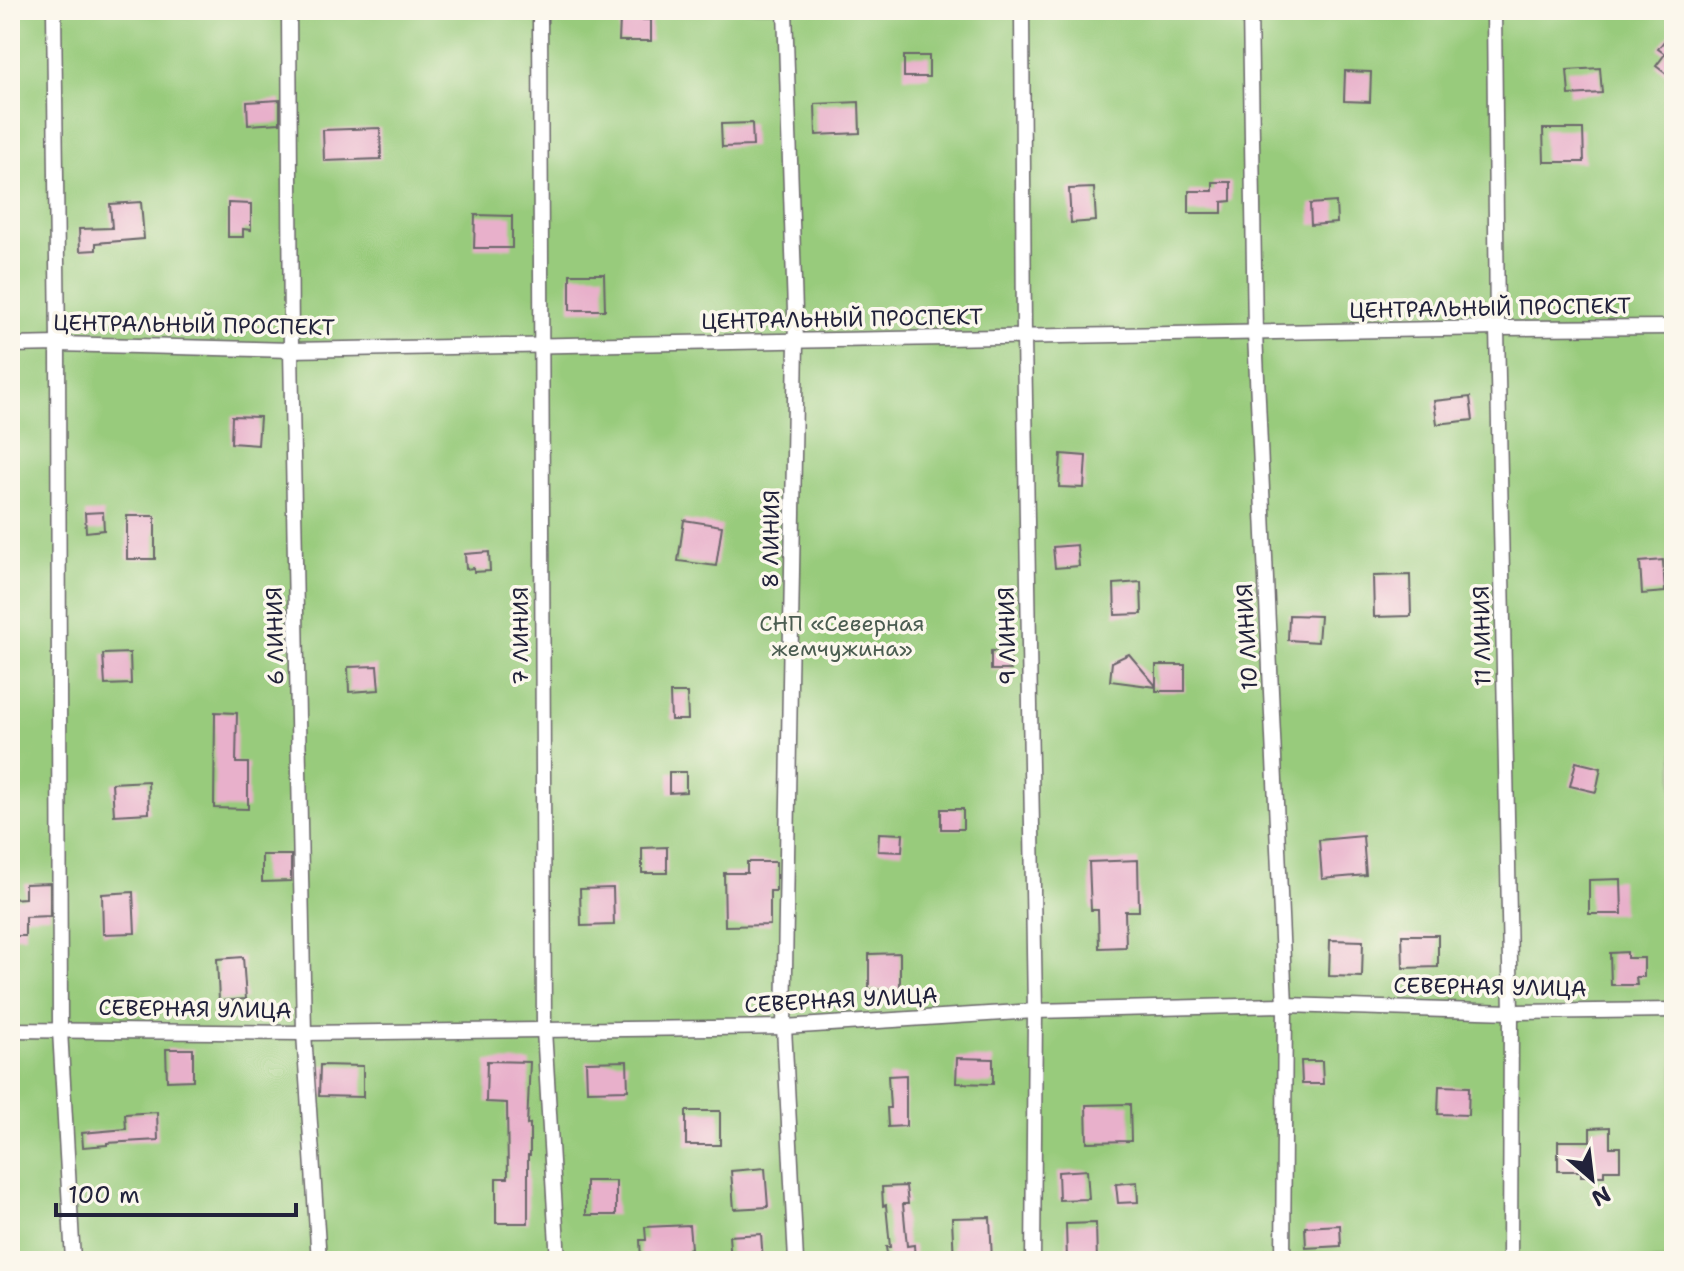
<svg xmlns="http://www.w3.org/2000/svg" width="1684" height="1271" font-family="'Shantell Sans',sans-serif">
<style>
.green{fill:#98cb7b;stroke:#5d765b;stroke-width:2}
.building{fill:#e8b0cb}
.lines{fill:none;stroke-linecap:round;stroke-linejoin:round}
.street-casing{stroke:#6a666b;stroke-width:17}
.street{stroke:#fff;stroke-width:14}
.labels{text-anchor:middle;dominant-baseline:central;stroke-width:7;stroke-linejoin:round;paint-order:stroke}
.street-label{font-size:22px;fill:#22223b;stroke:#fbf7ec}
.park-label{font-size:22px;fill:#4b5d51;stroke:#fbf7ec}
</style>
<rect width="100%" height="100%" fill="#fbf7ec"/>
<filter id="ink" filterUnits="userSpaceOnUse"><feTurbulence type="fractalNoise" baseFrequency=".0125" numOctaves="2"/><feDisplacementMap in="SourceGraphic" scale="16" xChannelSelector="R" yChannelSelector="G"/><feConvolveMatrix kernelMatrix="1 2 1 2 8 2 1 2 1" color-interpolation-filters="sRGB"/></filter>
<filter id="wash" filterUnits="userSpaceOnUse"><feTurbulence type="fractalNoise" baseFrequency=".006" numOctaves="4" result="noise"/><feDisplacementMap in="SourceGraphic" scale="32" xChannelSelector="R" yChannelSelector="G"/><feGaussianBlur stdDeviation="1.8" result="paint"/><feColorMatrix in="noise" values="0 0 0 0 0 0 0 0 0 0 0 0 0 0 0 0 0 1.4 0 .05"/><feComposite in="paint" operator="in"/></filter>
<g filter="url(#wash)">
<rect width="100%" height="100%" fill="#efe3c5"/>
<rect class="green" x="10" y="10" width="1664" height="1251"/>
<g id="blocks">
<g class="building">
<path d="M620,19l31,1v21h-32z"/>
<path d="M1674,28v52l-18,-14 9,-12 -7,-5z"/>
<rect x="904" y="56" width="25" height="21"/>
<path d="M1600,68l2,25 -33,2 -2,-25z"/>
<path d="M1345,71l26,1 -1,30 -26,-1z"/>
<path d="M280,100v23l-32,2 -1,-23z"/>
<path d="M859,102l1,31 -44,2 -1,-31z"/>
<path d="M752,123l1,23 -31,1 -1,-23z"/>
<path d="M380,128l1,31 -57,2 -1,-31z"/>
<path d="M1543,129h40l1,33h-40z"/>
<path d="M1213,182h18v19l-9,1v11h-33v-22h24z"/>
<path d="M1094,188l2,33 -25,2 -2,-34z"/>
<path d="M141,202l3,37 -48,4v7l-16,1 -1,-22 33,-1 -2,-24z"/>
<path d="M1336,202l1,21 -26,2 -1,-21z"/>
<path d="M228,203l23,1v26l-8,-1v8h-15z"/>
<path d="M475,215l37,1v32h-38z"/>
<path d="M570,274h34l1,36h-35z"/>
<path d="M1470,397l3,23 -36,4 -3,-23z"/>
<path d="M232,416l28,1 -2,28 -27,-2z"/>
<path d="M1061,454l25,2 -2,32 -25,-1z"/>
<path d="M103,512l1,18 -18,2 -1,-19z"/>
<rect x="127" y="516" width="28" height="43"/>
<path d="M684,520l38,6 -6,40 -38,-5z"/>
<path d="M1077,545l2,21 -24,2 -2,-21z"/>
<path d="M489,552l1,19 -16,1v-4l-8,1 -1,-15z"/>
<path d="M1663,560l2,32 -23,2 -2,-32z"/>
<path d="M1410,575l1,41 -37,1 -1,-41z"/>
<path d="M1141,582l1,32 -27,1 -1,-31z"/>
<path d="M1289,615l31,1 -2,26 -30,-2z"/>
<path d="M1010,650l1,20h-20v-19z"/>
<path d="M130,653l1,31 -26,1 -2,-31z"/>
<path d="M1129,654l27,32v-21h29v26h-29v-4l-46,-6 2,-19z"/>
<path d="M377,666l2,24 -30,2 -1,-25z"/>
<path d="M670,693h17l1,27h-17z"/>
<path d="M215,712l22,1 -1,50h12v46l-34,-1z"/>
<path d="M1576,762l25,6 -5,24 -26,-6z"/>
<path d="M669,772h17v20l-17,1z"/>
<path d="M148,781l1,32 -35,2 -2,-32z"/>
<rect x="941" y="809" width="22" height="20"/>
<path d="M879,833l24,1 -1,18 -24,-1z"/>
<path d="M1363,836l3,39 -44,4 -3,-39z"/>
<path d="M667,847v26h-25v-25z"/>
<path d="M262,855h29v26l-29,1z"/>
<path d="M1138,860l1,51h-14l1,36 -27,1 -1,-38h-7l-2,-48z"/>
<path d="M747,862h29v29h-6v34l-45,1 -1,-53h23z"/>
<path d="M1621,879l1,35h-33v-34z"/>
<path d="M50,883v33l-25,1v19h-15v-37l15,-1v-14z"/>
<path d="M613,888l1,37 -33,1 -1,-37z"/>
<path d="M133,892l2,41 -32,1 -1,-40z"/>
<path d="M1402,935h36v32l-35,1z"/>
<path d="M1330,940l33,1 -1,36 -33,-1z"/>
<path d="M1627,952v6h17v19h-8l1,8h-26l-1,-32z"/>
<path d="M900,953v37h-31v-36z"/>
<path d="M243,957l3,42 -27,2 -2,-42z"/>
<path d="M166,1049h27v31l-26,1z"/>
<path d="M957,1058l36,1v25l-37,-1z"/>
<path d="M487,1061l43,1 -3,63 3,-1v31h-2v68h-32v-45h12l-1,-75 -21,-1z"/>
<path d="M627,1061l1,29 -41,1 -1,-29z"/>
<path d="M1301,1061h21l1,23h-21z"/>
<path d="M320,1065l43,1v31l-44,-1z"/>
<path d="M906,1075v51l-18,1 -1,-19h3l-2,-32z"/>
<path d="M1439,1086l30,1 -1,28 -30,-1z"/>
<path d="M1130,1104l1,37 -44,1 -1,-37z"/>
<rect x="686" y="1111" width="34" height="34"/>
<path d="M157,1112l1,28 -51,3v2l-24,2 -1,-14 44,-4 -1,-15z"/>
<path d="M1610,1127v20h10v23h-16v6h-23v-5h-23v-30h32v-13z"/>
<path d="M765,1168l3,39 -34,2 -3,-38z"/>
<path d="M1087,1170l2,29 -30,1 -1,-28z"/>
<rect x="586" y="1181" width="30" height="34"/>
<path d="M1137,1182l1,20 -20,1 -2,-19z"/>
<path d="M906,1186l2,18h-5l4,42 7,-1 1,16h-27l-2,-14h4l-4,-42 -3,1 -1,-19z"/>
<path d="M990,1217l2,44h-38l-2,-43z"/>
<path d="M1096,1223l1,38h-30l-1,-37z"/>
<path d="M689,1225l2,23 -3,1v9l-47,2 -1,-20h6l-1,-13z"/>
<path d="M1340,1225l1,21 -35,2 -1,-21z"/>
<path d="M761,1234l2,27h-32l-2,-25z"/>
</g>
</g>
</g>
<g filter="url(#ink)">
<use href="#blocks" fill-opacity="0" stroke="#6a666b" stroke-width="2"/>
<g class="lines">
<defs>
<g id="street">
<path d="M54,10l4,334 2,686 13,231"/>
<path d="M289,10l2,340 13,683 15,228"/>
<path d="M540,10l4,1020 14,231"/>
<path d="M785,10l11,332 -12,685 12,234"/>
<path d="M1022,10l2,328 11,673 -2,250"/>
<path d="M1250,10l5,323 30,672 -2,256"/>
<path d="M1494,10l3,318 14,684 -1,249"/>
<path d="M10,345l48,-1 233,6 1206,-22 177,-1"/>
<path d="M10,1030l294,3 480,-6 251,-16 250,-6 226,7 163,-2"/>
</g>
</defs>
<use href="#street" class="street-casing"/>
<use href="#street" class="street"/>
</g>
</g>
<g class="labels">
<g class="street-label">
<text transform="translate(1490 308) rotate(-1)">ЦЕНТРАЛЬНЫЙ ПРОСПЕКТ</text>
<text transform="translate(842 319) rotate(-1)">ЦЕНТРАЛЬНЫЙ ПРОСПЕКТ</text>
<text transform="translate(194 325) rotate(1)">ЦЕНТРАЛЬНЫЙ ПРОСПЕКТ</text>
<text transform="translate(771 539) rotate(-89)">8 ЛИНИЯ</text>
<text transform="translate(275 636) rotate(-91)">6 ЛИНИЯ</text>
<text transform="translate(520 636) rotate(-90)">7 ЛИНИЯ</text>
<text transform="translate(1007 636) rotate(-91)">9 ЛИНИЯ</text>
<text transform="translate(1482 636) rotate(-91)">11 ЛИНИЯ</text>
<text transform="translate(1247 637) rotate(-93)">10 ЛИНИЯ</text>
<text transform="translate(1490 987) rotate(1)">СЕВЕРНАЯ УЛИЦА</text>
<text transform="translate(841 1000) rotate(-3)">СЕВЕРНАЯ УЛИЦА</text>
<text transform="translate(195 1009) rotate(1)">СЕВЕРНАЯ УЛИЦА</text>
</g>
<g class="park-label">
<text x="842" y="623">СНП «Северная<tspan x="842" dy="25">жемчужина»</tspan></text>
</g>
</g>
<rect width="1684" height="1271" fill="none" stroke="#fbf7ec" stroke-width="40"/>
<g transform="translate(1592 1179) rotate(152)" stroke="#fbf7ec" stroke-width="6" paint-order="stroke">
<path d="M0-6L14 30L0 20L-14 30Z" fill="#22223b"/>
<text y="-12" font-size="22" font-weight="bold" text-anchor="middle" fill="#22223b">N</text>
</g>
<path d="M56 1203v12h240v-12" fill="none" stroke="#22223b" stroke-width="4"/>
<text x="68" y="1203" font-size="24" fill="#22223b" stroke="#fbf7ec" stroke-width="6" paint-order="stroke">100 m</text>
</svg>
